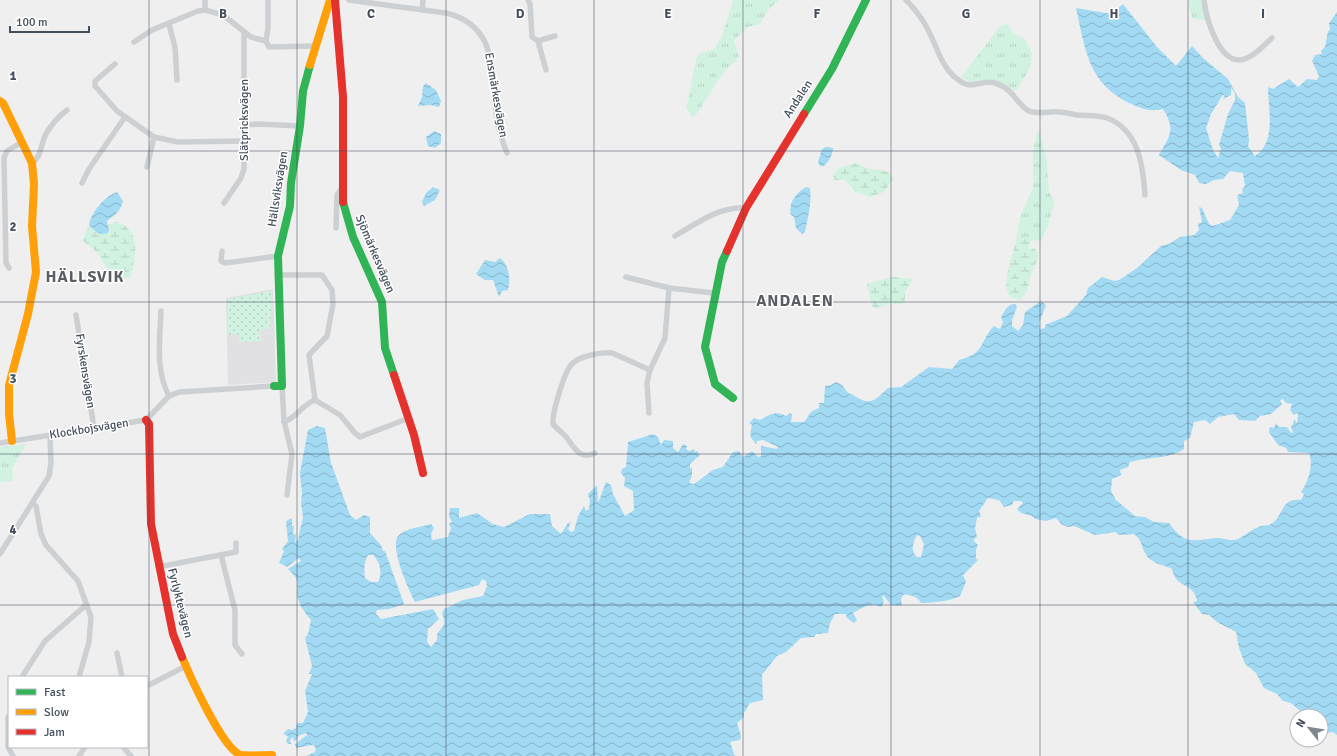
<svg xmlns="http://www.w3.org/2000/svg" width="1337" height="756" font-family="Signika,sans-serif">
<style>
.education{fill:#e1e0e2}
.grass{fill:url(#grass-tufts)}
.wetland{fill:url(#wetland-marsh)}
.park{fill:url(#park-dots)}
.water{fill:url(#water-waves);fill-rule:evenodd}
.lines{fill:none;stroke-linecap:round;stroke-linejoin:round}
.street{stroke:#cdd0d3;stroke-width:5.5}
.fast{stroke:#30b455;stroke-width:8}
.slow{stroke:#ff9f0a;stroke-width:8}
.jam{stroke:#e5322d;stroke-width:8}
.grid{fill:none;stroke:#444f5e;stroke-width:1;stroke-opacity:0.55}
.labels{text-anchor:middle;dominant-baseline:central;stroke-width:3;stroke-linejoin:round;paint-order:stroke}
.street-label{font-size:12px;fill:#444f5e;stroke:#fff}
.district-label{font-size:16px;font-weight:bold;letter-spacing:1px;fill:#5a5e64;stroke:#fff}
.grid-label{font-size:13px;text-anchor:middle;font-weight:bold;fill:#444f5e;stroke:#fff;stroke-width:3;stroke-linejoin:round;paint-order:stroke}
</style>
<defs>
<pattern id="grass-tufts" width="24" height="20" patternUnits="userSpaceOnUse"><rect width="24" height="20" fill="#d1f2e1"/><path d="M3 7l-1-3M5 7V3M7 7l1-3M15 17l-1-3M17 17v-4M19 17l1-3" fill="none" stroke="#b5d1c3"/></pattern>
<pattern id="wetland-marsh" width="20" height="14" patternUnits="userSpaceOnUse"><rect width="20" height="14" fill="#d1f2e1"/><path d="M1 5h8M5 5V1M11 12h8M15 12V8" fill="none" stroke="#b5d1c3"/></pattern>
<pattern id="park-dots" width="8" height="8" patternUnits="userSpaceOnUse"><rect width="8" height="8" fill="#d1f2e1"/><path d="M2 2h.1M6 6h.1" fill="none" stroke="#b5d1c3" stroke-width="1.8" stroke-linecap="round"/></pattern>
<pattern id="water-waves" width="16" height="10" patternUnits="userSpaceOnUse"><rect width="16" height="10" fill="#a2daf3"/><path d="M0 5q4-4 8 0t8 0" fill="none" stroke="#86b3c8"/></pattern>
</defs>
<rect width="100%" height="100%" fill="#f0efef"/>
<path class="education" d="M273,289l3,93 -48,3 -2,-87z"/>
<g class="grass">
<path d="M733,0h46l-11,10 -8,14 -13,3 -13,14 5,16 -18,19 -27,42 -8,-10c5,-18 6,-35 12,-54l16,-5 8,-13z"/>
<path d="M1188,0h13l5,20 -13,-1 -3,-7z"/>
<path d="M1008,24l5,9 12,6 7,15 -2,14 -14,23c-18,-11 -27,-12 -47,-9l-8,-5 40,-52z"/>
<path d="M1037,132h3l7,31 2,29 6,10 -7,23 -7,16 -9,-1 -2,-4 -4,3 -10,1 4,-23 13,-29v-36z"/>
<path d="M26,444l-14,24 1,13 -13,1v-35z"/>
</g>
<g class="wetland">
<path d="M856,163c5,2 10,5 15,6 9,2 18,-1 22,10l-9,13 -14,5 -14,-5 -11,-12h-10l-2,-4c4,-10 13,-10 23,-13z"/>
<path d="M116,222c26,6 20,38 14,56l-14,1c-15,-13 -12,-26 -34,-38l7,-16 8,8 12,-2 -2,-6z"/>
<path d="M1030,235l2,5 -3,4v5l5,-1 4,5v5l-8,19 -3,15 -7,9c-3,-1 -7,-3 -9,-4 -12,-11 3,-44 5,-57l10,-1z"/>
<path d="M892,277l21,2 -8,13v11l-5,1 -10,-1 -14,6 -4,-3 -5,-22z"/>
</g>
<path class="park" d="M272,291l-2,38 -10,1 1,11 -22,1 -1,-8 -10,1v-36z"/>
<g class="water">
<path d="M1123,4l34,43 19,19 16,-20 11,12 25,21 10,18 7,6 4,37 -1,6 7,10c22,-14 13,-48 13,-69l5,2 16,-10 9,8 9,-8 10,1 2,-4 -7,-15 3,-6 7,-1 -1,-3 4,-4 3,-16 2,-1 -1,-7 8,-11v723l-4,-3 -7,1 -5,-5v-12h-15l-15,-13 -8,-2 -6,-7 -13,-6 -8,-15 -11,-9 -6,-16 -3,-16 -19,-10 -8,-7 -7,-1 -9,-12 4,-1c-2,-13 -12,-14 -20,-21 -3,-3 -4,-9 -6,-12 -9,-3 -21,-5 -26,-15 -4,-8 -3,-13 -11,-19l-16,1 -2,-3 -21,3 -21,-9 -6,1 -7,-3 -5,-6 -10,3 -11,-2 -3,-3 -11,-3 -4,-4 6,-6 -2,-2h-7l-2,4 -8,2 -5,-7 -11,-2 -9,13 2,5 -4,2 -2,10 2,9 -4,3 5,5 -2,5v9l2,1 -15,15 3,7 -6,14c-9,5 -28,7 -39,7 -3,-6 -11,-9 -18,-8l-2,4 1,7 -11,-1 -7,-9h-2l2,6 -3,5c-12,-5 -17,0 -28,6l4,7 -3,3 -7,-5 -1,-4h-11l-5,9 -2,10 -12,1 -2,3 -13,1 -15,14 -9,4 -15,19 1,25 -13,3 -6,10v4l-7,6 4,13 -1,4 -10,2 5,14h-429l9,-4 1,-4 -3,-3 -17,3 -1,-4 12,-9 -1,-2 -8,3 -1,4 -3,1 -1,-4 -3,3 1,4h-3l-2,-3 2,-5 -5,-2 5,-5 4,1 4,-2 1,-5h6l5,-11 -3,-21 7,-17h-3l3,-8 -7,-28 3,-4 3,-14c-6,-7 -13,-16 -14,-26 0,-15 3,-13 -9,-25l13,-8 -2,-3 -12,9 -8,-4 5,-12 -2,-2 6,-8 -2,-20 6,-3v8h2l-1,8 3,1 -1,7 3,-2 5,-23 -2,-14 1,-10 -2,-20 8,-43 9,-4 8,2 6,35 19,52 6,5 8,-5 6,2v16l11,12 2,6h2l19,53 -15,5 -12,1 -1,4 5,5 52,-10 6,10 -11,10 -1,13 4,5 6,-7v-6c6,-7 10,-11 5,-20l2,-5 19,-9 20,-4 4,-10 -1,-5 -4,-2 -3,6 -64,17c-6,-11 -27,-57 -16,-67 7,-7 23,-8 32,-11l3,4 -3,6 1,6 16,-3 3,-9 -2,-4 3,-2 -3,-6 1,-8h9v10l18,-5 16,11 11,3 26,-13h20l2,12 9,8 7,-11 3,-1 -3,7 3,3 3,-1 4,-15 6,-10 2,5 3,-2 1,-8 -2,-7 9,-9 1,18 8,-21 5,3 2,9 12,22 9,-6 -1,-19 -9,-5 1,-8 -4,-5 1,-4 4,-2 2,-25 25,-8 5,3 3,8 3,-5 9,1v7l5,4 5,-8 4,2 -1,3 3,2 5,-2 1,3 2,-1 3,4 -10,9v5l2,-2v8l-3,8 5,1 19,-14 10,-3 10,-15 6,-1 4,6 9,-6 6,6 3,-1v-10l16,3 1,-2 -15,-7 -6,1 -1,3c-6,-8 -7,-7 -4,-19l-3,-2 5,-5 6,2c10,-5 16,-10 26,-4l4,-3 2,2 -1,7h13l7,-10 8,-4v-5h5l1,-17 6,-1 5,-3 6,3 6,8c5,1 7,4 12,6 12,7 19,-3 28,-11l13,-1 28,-20 23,2 7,-9c24,-7 19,-12 32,-31l3,-3 6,3 3,-7 -2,-5c4,-6 6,-13 14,-13l2,3 -5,13v6l6,5 5,-6 2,-13 16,-11 5,4 -7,18 1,6 5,-1v-3l22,-9 19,-21 2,-7 14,-11 12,4 5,-1 18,-12 24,-22 8,-2 11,-7 14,-2 5,-5 -1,-6 4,-2 -3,-15 3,1 7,16 4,2 17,-6 9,-15 -2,-10 6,-2 -1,-4 3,-3 -2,-13 -13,-2 -7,8 -9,1 -8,4 -7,-1 -4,-8 -14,-5 -22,-15c11,-20 17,-25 4,-46 -13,3 -20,0 -32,-5 -43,-20 -46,-55 -55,-96l35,6zM1231,88l4,5v7l-7,14 -9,31 2,4 -3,9 -5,-8 -7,-22 5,-14 11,-18 3,-2 -2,5 8,-4zM1283,399l3,4 6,1 -2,6 4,5 3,-2 1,2 -1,8 -3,-4 -1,5 -2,3 2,5 -2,1 -4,-6h-8l-3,-4 -2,5 -4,-1 -1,5 9,13 8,3 2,4 21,1c5,12 -1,29 -8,39l3,2 -3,6c-21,-3 -17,17 -30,24 -4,2 -6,1 -9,2 -8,1 -16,9 -24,13 -7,3 -14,-1 -21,-1 -24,2 -32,8 -48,-15l-15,-1 -9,-5 -10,-1 -19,-16 -5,-9 1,-12 9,-4 -1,-5 8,-3 2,-5c17,-5 40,-3 54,-13v-8l6,-3 4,-16 11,-2 5,4 8,-7 16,-3 5,6 16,1 5,-5 11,-2 11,-10 -2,-4zM917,535l3,1 4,8 -3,13h-4c-7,-6 -4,-15 0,-22zM368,555h5c7,7 10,18 5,27h-7l-6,-4c-1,-7 -1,-17 3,-23z"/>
<path d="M426,83l10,7 5,11 -2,6 -9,-2 -12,1 4,-9 1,-11z"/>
<path d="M434,131l7,3v9l-6,5 -7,-2 -2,-9z"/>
<path d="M826,147l7,1c0,7 -5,14 -9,18h-4l-2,-4 4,-13z"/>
<path d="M433,187l7,3 -5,10 -11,6 -2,-4 4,-9z"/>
<path d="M806,187l4,1c2,13 -2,30 -5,44l-3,2 -6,-6 -2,-11 -3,-2c-3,-12 5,-22 15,-28z"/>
<path d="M117,192l6,9c-3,11 -7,13 -16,20l2,10 -3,3 -9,-1 -8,-8c2,-13 16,-29 28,-33z"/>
<path d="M500,258c9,7 11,21 8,32l-6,1 -3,6 -6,-17h-8l-9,-6 9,-14 10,2z"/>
</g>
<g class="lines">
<g class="street">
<path d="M205,0v10l18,5 28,22 15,4 3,6 46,-1"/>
<path d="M349,0l97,13c55,13 44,64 51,107 2,11 6,23 10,33"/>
<path d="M528,0l2,4 2,33 6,4 8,29"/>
<path d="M906,0c7,7 15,17 20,26 12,21 15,45 37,57 10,6 21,-4 32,0 20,6 22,23 34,28 9,4 21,0 30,1 6,0 12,2 18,3 10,1 21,0 30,3 32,12 36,48 38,77"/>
<path d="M1204,0c2,17 13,58 34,60 12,1 26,-15 34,-22"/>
<path d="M422,10l1,-10"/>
<path d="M169,24l6,23 2,33"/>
<path d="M266,41l2,-13v-28"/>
<path d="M538,41l17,-5"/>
<path d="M134,42l18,-12 46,-19 7,-1"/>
<path d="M115,64l-20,17v5l22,25 37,26 24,5 65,-1"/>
<path d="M245,125l13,-1 42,2"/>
<path d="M32,163c9,-5 9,-20 14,-29 5,-9 13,-18 21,-24"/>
<path d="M147,167l7,-30"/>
<path d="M82,183l7,-14 36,-52"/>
<path d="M224,203l17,-25 3,-9v-137"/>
<path d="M336,228l1,-33 4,-6"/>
<path d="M675,236c22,-13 45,-30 71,-28"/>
<path d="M222,251l-1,10 4,2 53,-7"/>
<path d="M9,268l-3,-5 -2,-105 3,-7 15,-9"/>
<path d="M278,275h44l10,15 1,14 -6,32 -18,19 6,45"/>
<path d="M626,277l43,11"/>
<path d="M161,311c-1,28 -6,59 8,85"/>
<path d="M76,315l18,113"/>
<path d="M282,386l2,35 8,33 -5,41"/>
<path d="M649,413l-2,-30 3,-13 15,-32 4,-50 45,5"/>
<path d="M284,422c13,-5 19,-18 31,-22l25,15 15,18 5,4 49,-19"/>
<path d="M0,443l146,-23 23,-24 10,-4 95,-6"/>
<path d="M595,453c-15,7 -20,-4 -28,-15 -4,-5 -10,-9 -14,-14 -1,-11 11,-51 18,-59 7,-9 30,-13 41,-12l38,17"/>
<path d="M33,504l3,2 5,28 5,11 32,36 13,36 -2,25 -10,35"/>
<path d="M0,554l49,-78 2,-13 -1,-27"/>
<path d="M221,555l14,55v35l7,9"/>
<path d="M158,567l78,-15v-9"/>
<path d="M117,653l5,24"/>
<path d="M22,677l23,-36 41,-36"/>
<path d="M147,686l39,-20"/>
<path d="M8,717v30l5,9"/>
<path d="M123,747l8,9"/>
<path d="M79,756l6,-9"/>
</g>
<g class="fast">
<path d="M804,114l28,-45 34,-69"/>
<path d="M343,202l10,35 29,65 3,46 9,27"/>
<path d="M727,251l-5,11 -17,85 10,37 18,14"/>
<path d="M274,386h8l-4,-130 12,-50 1,-23 9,-57 3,-35 7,-26"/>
</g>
<g class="slow">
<path d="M310,65l20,-65"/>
<path d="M0,101l3,2 29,60 2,21 -2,42 4,46 -8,42 -19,71v29l3,27"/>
<path d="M182,657c8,19 41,93 59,98 9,1 22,0 31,0"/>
</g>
<g class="jam">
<path d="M335,0l8,97v105"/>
<path d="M727,251l19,-43 58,-94"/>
<path d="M394,375l20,60 9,38"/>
<path d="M146,420l3,4 2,100 22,110 9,23"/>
</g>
</g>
<path class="grid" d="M149,0v756M297,0v756M446,0v756M594,0v756M743,0v756M891,0v756M1040,0v756M1188,0v756M0,151h1337M0,302h1337M0,454h1337M0,605h1337"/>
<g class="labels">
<g class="street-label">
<text transform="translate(496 95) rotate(80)">Ensmärkesvägen</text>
<text transform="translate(798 99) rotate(-57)">Andalen</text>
<text transform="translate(244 120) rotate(-90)">Slätpricksvägen</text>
<text transform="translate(278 189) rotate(-81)">Hällsviksvägen</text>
<text transform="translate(375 254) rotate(67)">Sjömärkesvägen</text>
<text transform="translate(85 371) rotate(81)">Fyrskensvägen</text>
<text transform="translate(89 429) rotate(-9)">Klockbojsvägen</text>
<text transform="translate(180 603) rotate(76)">Fyrlyktevägen</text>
</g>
<g class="district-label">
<text x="85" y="277">HÄLLSVIK</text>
<text x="795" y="301">ANDALEN</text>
</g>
</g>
<g class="grid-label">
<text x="223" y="18">B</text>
<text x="371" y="18">C</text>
<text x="520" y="18">D</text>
<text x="668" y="18">E</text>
<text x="817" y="18">F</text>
<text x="966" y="18">G</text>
<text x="1114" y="18">H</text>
<text x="1263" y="18">I</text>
<text x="13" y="80">1</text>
<text x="13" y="231">2</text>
<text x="13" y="383">3</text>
<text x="13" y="534">4</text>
</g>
<rect x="8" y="676" width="140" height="72" fill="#ffffff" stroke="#b4b9bf"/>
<rect x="16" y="689" width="20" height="6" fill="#30b455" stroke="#b4b9bf"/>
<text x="44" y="696" font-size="12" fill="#444f5e">Fast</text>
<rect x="16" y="709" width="20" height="6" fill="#ff9f0a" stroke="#b4b9bf"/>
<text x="44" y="716" font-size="12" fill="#444f5e">Slow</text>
<rect x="16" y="729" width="20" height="6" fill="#e5322d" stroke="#b4b9bf"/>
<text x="44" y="736" font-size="12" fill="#444f5e">Jam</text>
<g transform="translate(1309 728) rotate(300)"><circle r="19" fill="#ffffff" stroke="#b4b9bf"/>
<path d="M0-3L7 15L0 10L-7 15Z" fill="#808791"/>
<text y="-6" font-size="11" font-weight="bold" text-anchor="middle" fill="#444f5e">N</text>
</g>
<path d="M10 26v6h79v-6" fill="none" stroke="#444f5e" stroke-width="2"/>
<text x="16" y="26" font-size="12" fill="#444f5e" stroke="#ffffff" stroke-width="3" paint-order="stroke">100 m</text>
</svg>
